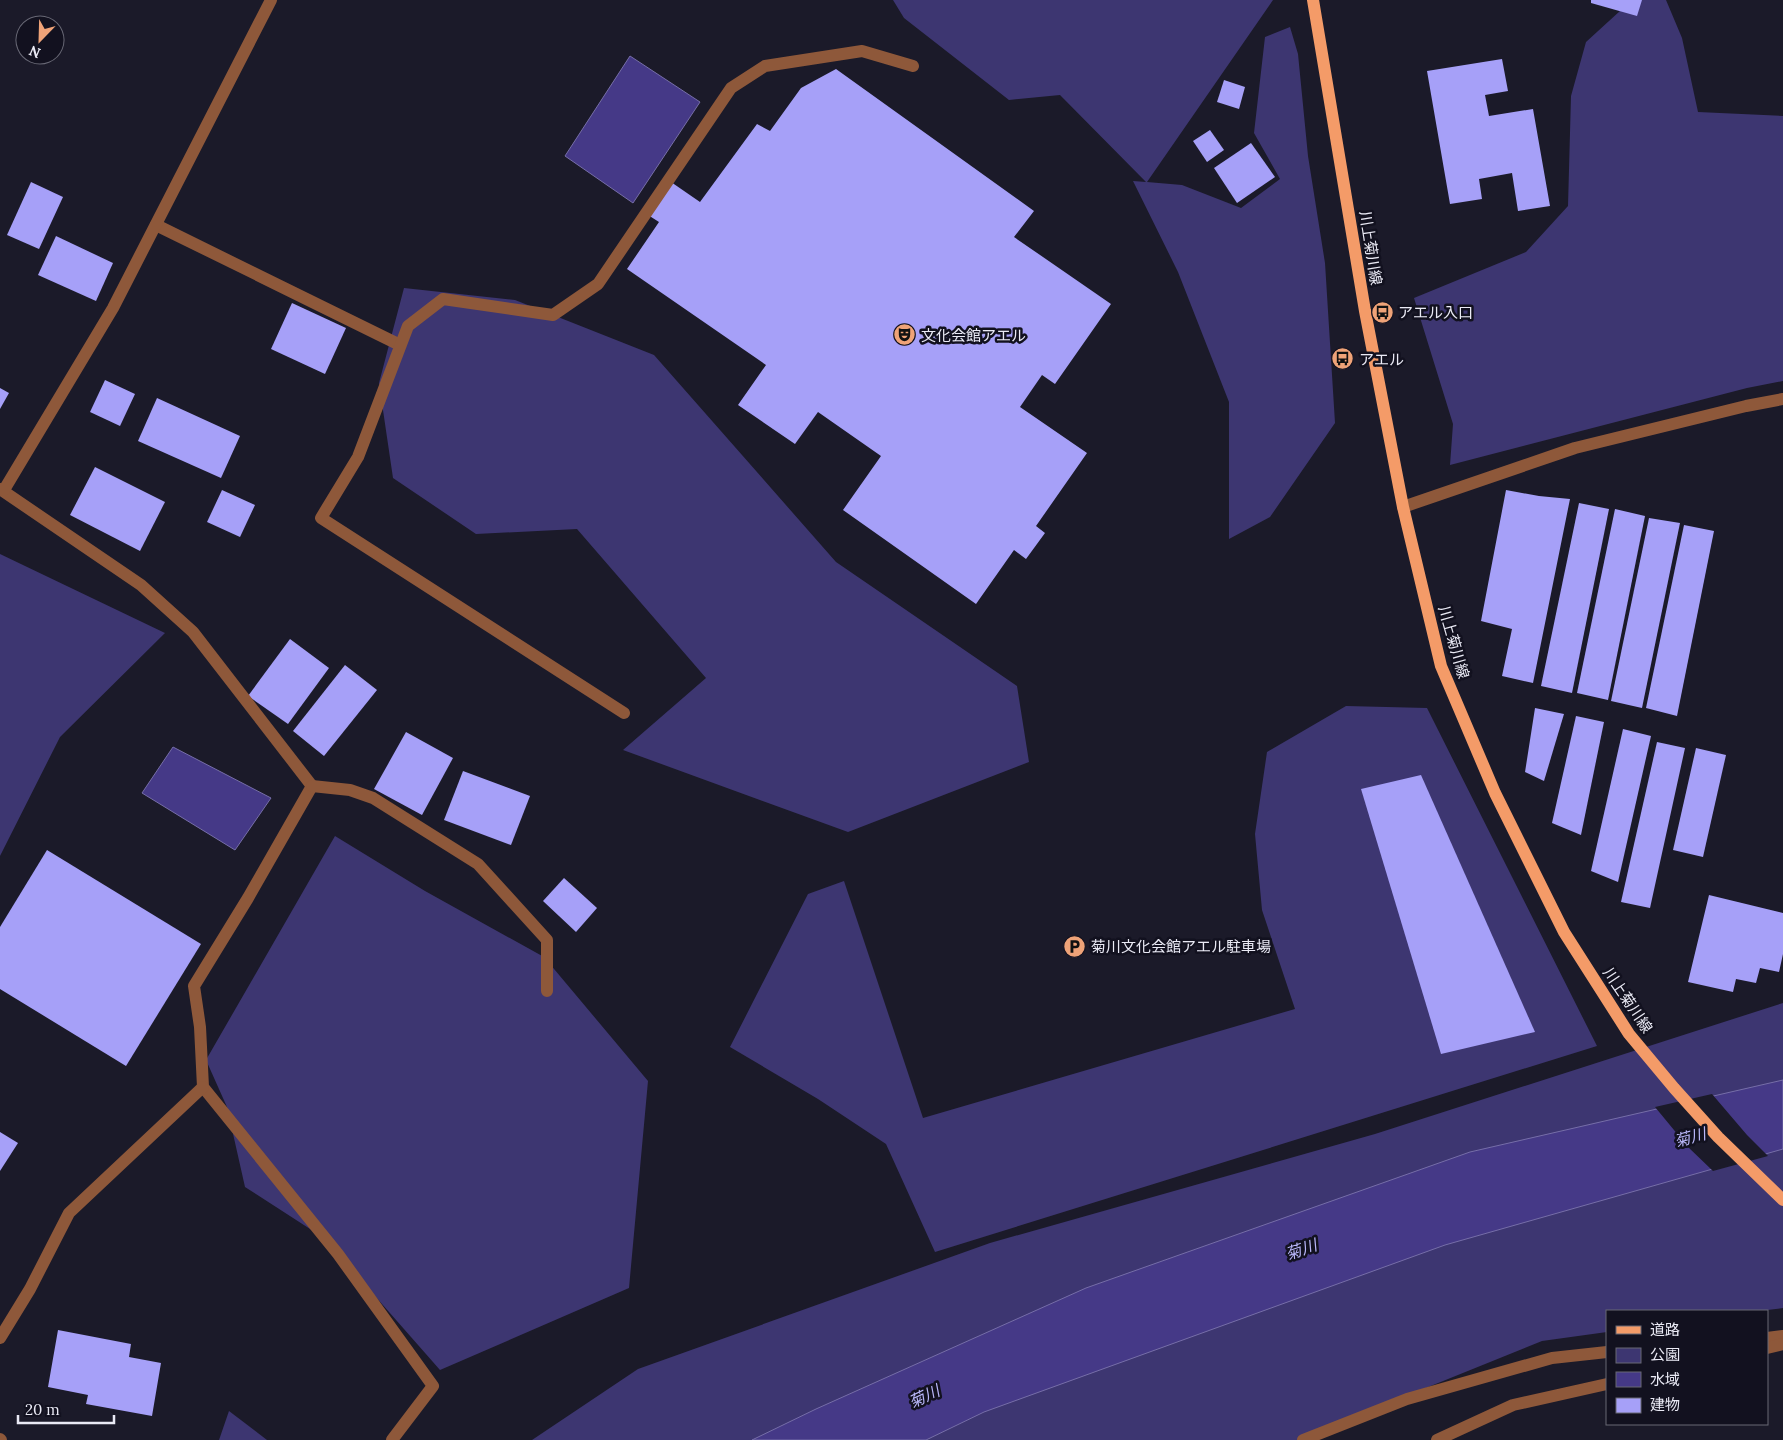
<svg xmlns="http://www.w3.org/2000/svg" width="1783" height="1440" font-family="Lora,'Noto Sans JP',serif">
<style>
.green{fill:#3d3671}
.water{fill:#453987;stroke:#766ea8}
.pier{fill:#1b1a29}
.building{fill:#a6a0f8}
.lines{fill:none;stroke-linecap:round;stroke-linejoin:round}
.minor{stroke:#8e583a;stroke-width:12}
.major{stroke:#f49b68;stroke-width:12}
.labels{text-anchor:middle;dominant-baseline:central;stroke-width:5;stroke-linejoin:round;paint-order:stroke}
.street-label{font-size:15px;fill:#eaeaf5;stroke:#12111f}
.poi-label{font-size:15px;fill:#eaeaf5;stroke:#12111f;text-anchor:start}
.water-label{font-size:16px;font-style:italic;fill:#b9b7f9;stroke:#12111f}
</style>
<rect width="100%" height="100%" fill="#1b1a29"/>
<g class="green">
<path d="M893,0h380l-126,182 35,3 59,23 39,-29 -26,-46 11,-96 25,-10 8,27 10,102 17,107 10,160 -65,94 -41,22v-137l-51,-130 -45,-91 13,1 -86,-87 -51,5 -105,-82z"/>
<path d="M1632,0h34l16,38 16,74 85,4v265l-36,7 -297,77 3,-41 -39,-126 112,-46 42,-46 3,-110 15,-54z"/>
<path d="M404,288l111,12 139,55 182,207 181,124 12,76 -181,70 -225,-82 83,-72 -129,-149 -101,5 -83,-56 -14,-95z"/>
<path d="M0,554l165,79 -105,104 -60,119z"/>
<path d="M1346,706l81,2 170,338 -662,206 -49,-108 -68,-45 -88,-52 78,-153 36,-13 79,237 372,-109 -33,-99 -7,-76 12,-82z"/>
<path d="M335,836l90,55 119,66 104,124 -19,207 -189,82 -116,-132 -79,-51 -18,-80 -21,-47z"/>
<path d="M1783,1003v305l-24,3h-152v21l-65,9 -245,99h-765l106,-71 352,-126 385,-109z"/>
<path d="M229,1411l38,29h-48z"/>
</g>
<g class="water">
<path d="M630,56l70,46 -67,101 -68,-47z"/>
<path d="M173,747l98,51 -36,52 -93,-57z"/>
<path d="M1783,1080v69l-338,96 -461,167 -58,28h-174l64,-31 270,-121 384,-136z"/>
</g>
<path class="pier" d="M1712,1094l35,41 21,21 -55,15 -25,-24 -33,-40z"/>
<g class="building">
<path d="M1591,0h51l-5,16 -46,-13z"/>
<path d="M1502,59l6,32 -23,4 4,21 44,-7 17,97 -32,5 -6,-38 -33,6 3,20 -32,5 -23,-133z"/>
<path d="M836,69l198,142 -20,26 97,67 -56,80 -13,-9 -22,32 67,46 -51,73 9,7 -19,26 -12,-9 -38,54 -133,-94 38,-54 -63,-44 -23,32 -57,-39 28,-40 -139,-96 32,-47 -11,-7 23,-33 29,20 57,-78 13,7 31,-43z"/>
<path d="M1224,80l21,7 -6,22 -22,-7z"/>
<path d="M1210,130l14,20 -17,12 -14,-21z"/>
<path d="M1251,143l24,34 -38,26 -23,-35z"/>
<path d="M31,182l32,15 -24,52 -32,-14z"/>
<path d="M56,236l57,27 -17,38 -58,-26z"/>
<path d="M292,303l54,25 -21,46 -54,-25z"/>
<path d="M105,380l30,14 -15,32 -30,-14z"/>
<path d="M0,388l9,5 -9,16z"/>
<path d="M157,398l83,38 -19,42 -83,-37z"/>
<path d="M95,467l70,35 -25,49 -70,-36z"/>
<path d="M222,490l33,15 -15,32 -33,-15z"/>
<path d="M1506,490l33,6 31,3 -37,184 -31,-7 10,-47 -31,-8z"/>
<path d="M1579,503l30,6 -37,184 -31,-7z"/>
<path d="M1615,509l30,7 -37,184 -31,-7z"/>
<path d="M1649,518l31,5 -38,185 -31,-7z"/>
<path d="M1684,525l30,6 -37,185 -31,-8z"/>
<path d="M290,639l39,29 -41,56 -40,-28z"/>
<path d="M345,665l32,25 -53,66 -31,-25z"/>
<path d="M1535,708l29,6 -20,67 -19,-9z"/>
<path d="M1576,716l28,6 -23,113 -29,-12z"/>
<path d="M1623,729l28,7 -33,146 -27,-11z"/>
<path d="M406,732l47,26 -31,57 -48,-26z"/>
<path d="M1657,742l28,6 -35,160 -29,-6z"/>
<path d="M1696,748l30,7 -23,102 -30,-7z"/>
<path d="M463,771l67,25 -19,49 -67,-25z"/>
<path d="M1421,775l114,257 -94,22 -80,-265z"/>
<path d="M47,850l154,94 -75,122 -126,-77v-62z"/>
<path d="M564,878l33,30 -21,24 -33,-31z"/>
<path d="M1709,895l74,18v41l-4,18 -19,-4 -4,15 -20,-4 -3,13 -45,-10z"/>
<path d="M0,1132l18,11 -18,28z"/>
<path d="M58,1330l73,14 -2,13 32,6 -9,53 -66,-12 2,-9 -40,-8z"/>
</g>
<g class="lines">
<g class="minor">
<path d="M156,225l244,120"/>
<path d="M0,489l141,96 52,47 119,154 -64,112 -54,88 6,41 3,60 135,167 95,132 -41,54"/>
<path d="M4,490l109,-182 158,-308"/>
<path d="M1403,507l172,-59 171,-42 37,-7"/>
<path d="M624,713l-303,-195 37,-61 50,-131 35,-27 110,16 45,-31 133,-196 34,-22 97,-15 51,15"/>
<path d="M312,786l38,4 23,8 105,66 69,76v51"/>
<path d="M0,1338l30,-49 39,-76 134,-126"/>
<path d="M1767,1338l16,-2"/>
<path d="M1767,1348l16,-4"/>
<path d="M0,1439l1,1"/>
<path d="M1303,1440l104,-41 145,-41 55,-6"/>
<path d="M1437,1440l76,-35 94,-21"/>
</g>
<path class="major" d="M1313,0l52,311 38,196 38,159 54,127 69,139 65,102 45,54 44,49 65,63"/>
</g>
<defs>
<symbol id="bus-disc" viewBox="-11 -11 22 22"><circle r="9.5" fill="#efa378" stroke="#12111f"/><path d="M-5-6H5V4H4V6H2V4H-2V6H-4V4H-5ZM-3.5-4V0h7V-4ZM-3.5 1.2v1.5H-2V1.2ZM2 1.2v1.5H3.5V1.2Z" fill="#111"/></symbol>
<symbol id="theatre-disc" viewBox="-11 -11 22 22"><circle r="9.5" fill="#efa378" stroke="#12111f"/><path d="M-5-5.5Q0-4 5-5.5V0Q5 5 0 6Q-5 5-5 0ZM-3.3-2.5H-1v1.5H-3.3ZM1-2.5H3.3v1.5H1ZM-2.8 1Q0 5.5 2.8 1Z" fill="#111"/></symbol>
<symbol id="parking-disc" viewBox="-11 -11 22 22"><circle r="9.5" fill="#efa378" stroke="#12111f"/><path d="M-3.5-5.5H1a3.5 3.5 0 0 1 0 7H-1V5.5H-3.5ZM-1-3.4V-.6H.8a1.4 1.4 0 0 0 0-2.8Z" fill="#111"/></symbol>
</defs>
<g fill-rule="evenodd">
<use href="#bus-disc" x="1370" y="300" width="25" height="25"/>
<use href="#theatre-disc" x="892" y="322" width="25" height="25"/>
<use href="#bus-disc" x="1330" y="346" width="25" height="25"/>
<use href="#parking-disc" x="1062" y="934" width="25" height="25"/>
</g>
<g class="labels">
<g class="street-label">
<text transform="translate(1371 248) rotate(81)">川上菊川線</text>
<text transform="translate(1454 642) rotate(74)">川上菊川線</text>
<text transform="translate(1628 1000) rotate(56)">川上菊川線</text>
</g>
<g class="poi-label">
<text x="1398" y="312">アエル入口</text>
<text x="921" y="335">文化会館アエル</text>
<text x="1359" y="359">アエル</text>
<text x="1091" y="946">菊川文化会館アエル駐車場</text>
</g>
<g class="water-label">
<text transform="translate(1690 1137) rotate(-15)">菊川</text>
<text transform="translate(1301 1249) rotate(-19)">菊川</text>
<text transform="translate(924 1396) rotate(-25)">菊川</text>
</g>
</g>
<rect x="1606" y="1310" width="162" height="115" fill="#12111f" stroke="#686875"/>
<rect x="1616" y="1326" width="25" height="8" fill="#f49b68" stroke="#686875"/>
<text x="1650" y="1335" font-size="15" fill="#eaeaf5">道路</text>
<rect x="1616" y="1348" width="25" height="15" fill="#3d3671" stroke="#686875"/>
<text x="1650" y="1360" font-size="15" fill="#eaeaf5">公園</text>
<rect x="1616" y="1372" width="25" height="15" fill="#453987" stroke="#686875"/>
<text x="1650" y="1385" font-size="15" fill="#eaeaf5">水域</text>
<rect x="1616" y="1398" width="25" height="15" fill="#a6a0f8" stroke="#686875"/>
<text x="1650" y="1410" font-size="15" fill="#eaeaf5">建物</text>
<g transform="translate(40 40) rotate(203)"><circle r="24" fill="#12111f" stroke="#686875"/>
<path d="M0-4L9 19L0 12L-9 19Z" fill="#efa378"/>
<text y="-8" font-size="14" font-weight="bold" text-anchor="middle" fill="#eaeaf5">N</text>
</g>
<path d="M18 1415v8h96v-8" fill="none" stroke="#eaeaf5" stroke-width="2.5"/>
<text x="25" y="1415" font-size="15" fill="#eaeaf5" stroke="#12111f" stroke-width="4" paint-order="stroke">20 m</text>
</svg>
